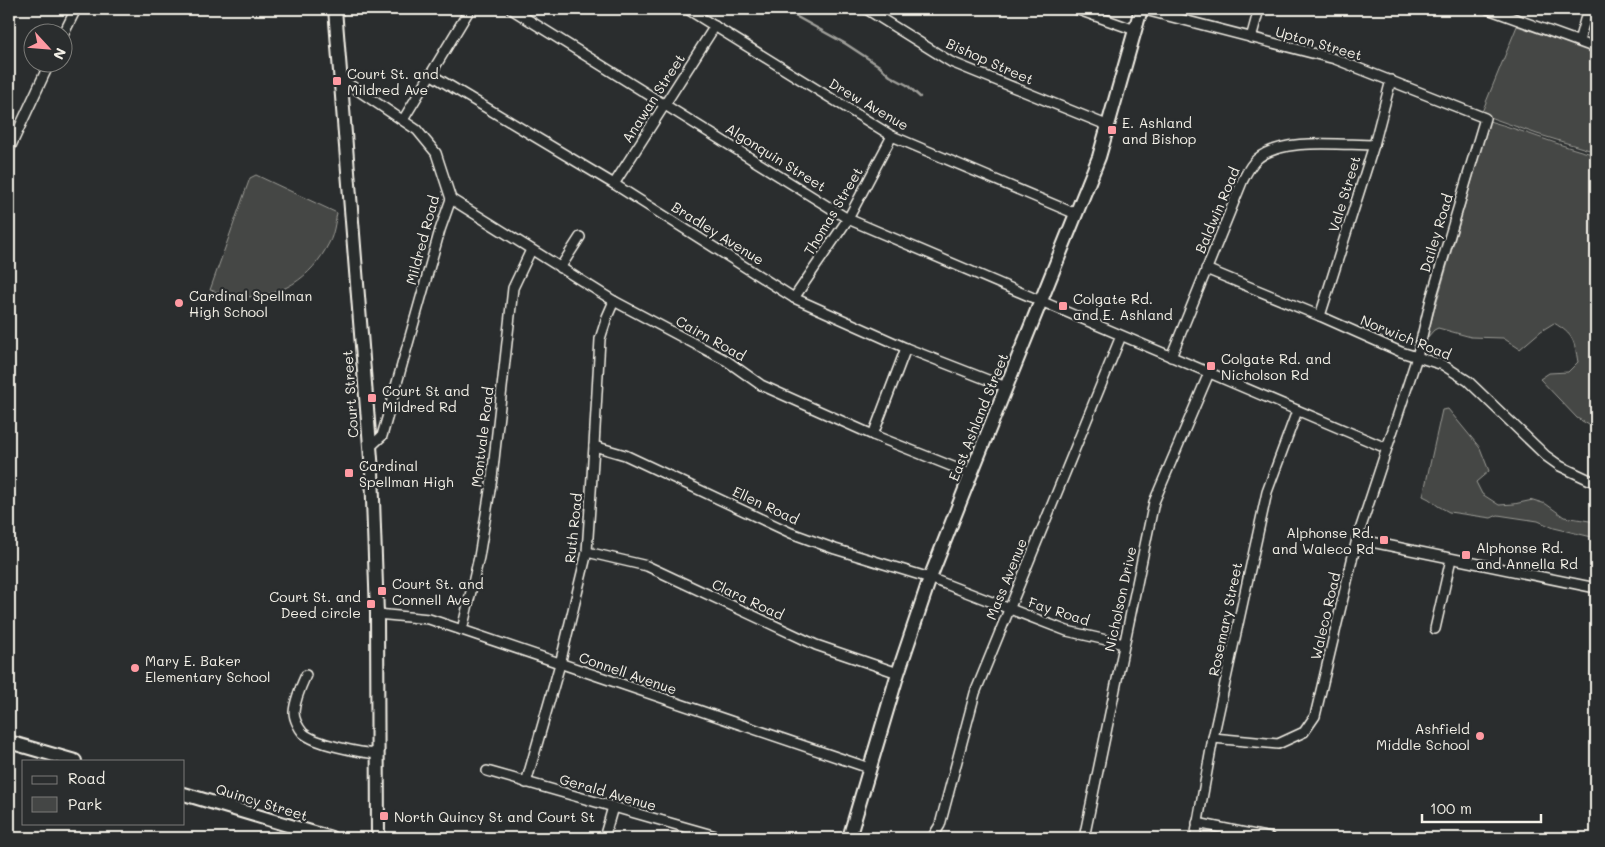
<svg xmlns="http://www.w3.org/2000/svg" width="1605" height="847" font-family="Mali,sans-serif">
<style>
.green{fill:#444645;stroke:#9c9c96}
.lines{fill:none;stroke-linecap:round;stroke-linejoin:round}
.stream{stroke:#9f9f9a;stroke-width:2.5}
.street-casing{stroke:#f4f1e8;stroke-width:12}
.secondary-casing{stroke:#f4f1e8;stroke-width:16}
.street{stroke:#2a2d2e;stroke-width:9}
.secondary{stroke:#2a2d2e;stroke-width:12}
.poi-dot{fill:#ff9aa2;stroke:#2a2d2e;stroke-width:2}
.labels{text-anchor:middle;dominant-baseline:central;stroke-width:4.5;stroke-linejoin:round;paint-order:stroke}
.street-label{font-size:14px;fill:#f4f1e8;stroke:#2a2d2e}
.poi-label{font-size:14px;fill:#f4f1e8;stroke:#2a2d2e;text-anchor:start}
</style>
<rect width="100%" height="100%" fill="#2a2d2e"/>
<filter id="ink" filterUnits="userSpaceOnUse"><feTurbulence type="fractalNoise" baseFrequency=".02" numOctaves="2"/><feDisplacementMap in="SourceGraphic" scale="10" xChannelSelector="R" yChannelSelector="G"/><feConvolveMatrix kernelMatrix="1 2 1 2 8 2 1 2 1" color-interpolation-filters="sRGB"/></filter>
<g filter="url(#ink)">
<g class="green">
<path d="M1517,26l79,26c0,16 -10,31 0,45v55l-59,-18 -45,-16 -10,-6z"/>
<path d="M1489,121c36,10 70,25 107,34l-1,38 1,2v234l-19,-11 -37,-39 9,-6 19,-1 10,-10c-4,-22 -4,-27 -24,-39l-13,8 -21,18 -17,-11 -32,-1 -33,-9 -4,2 -8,9z"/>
<path d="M256,175l81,38c-2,9 -3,21 -8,30 -18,36 -49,55 -89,54 -10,0 -21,-5 -30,-7l40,-112z"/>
<path d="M1448,409l32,39 9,23 -13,11 6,12 17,11 15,-1 19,-4 13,4 18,13 32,5v16l-42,-10 -16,-7 -40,-6 -7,3 -42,-6 -11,-6 -9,-7 -6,-3 19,-86z"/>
</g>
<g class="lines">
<path class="stream" d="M780,9l8,3 58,32 32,21 12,11 17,9 13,12"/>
<defs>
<g id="street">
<path d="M511,9l337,210 538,229"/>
<path d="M687,9l205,127 184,78"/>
<path d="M866,9l85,53 158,64"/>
<path d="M1076,9l59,21"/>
<path d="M1141,9l194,50 150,59 -54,181 -14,58 -60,182 -42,177 -11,16 -26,12 -65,-6"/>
<path d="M1488,9l108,39"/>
<path d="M62,37l14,-28"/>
<path d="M1251,38l8,-29"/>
<path d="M1579,41l9,-32"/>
<path d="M430,74l184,110 180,114 112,50 100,39"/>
<path d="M341,79l76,51 19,23 15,46 -11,31 -58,206 -12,11"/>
<path d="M403,120l67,-111"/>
<path d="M9,150l41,-88"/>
<path d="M614,184l101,-158"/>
<path d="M451,199l163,102 113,60 34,24 112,50 98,39"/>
<path d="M560,268l20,-31"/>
<path d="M1206,269l114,47 81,36 42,13 25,16 78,75 14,10 36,17"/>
<path d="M794,298l54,-79 44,-83"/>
<path d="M1320,316l54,-171 17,-65"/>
<path d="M1171,357l71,-175c4,-8 8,-17 15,-23 25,-22 84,-14 117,-14"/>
<path d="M873,435l33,-87"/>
<path d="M594,446l31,9 166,78 44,16 95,29 137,53 57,13"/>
<path d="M1357,539l239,49"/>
<path d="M587,552l60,14 169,79 82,28"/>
<path d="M377,614l52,5 33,11 407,138"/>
<path d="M1435,629l16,-70"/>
<path d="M462,630l17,-73 13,-79 21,-190 18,-38"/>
<path d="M306,675c-5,11 -11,24 -12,37 0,7 5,16 9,21 12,11 58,20 75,21"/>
<path d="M487,771l236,67"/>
<path d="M526,783l34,-119 27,-112 7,-106 6,-107 7,-22 7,-16"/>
<path d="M1197,823l73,15"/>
<path d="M604,838l9,-31"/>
<path d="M932,838l8,-13 35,-132 146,-357"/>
<path d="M1084,838l70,-336 55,-129"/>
<path d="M1195,838l18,-100 54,-246 30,-81"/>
</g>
<g id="secondary">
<path d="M335,9l37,462 5,143 1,224"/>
<path d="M9,742l66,19"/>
<path d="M184,794l147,44"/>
<path d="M849,838l49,-165 32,-95 41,-104 128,-317 42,-148"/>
</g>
</defs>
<use href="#street" class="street-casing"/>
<use href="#secondary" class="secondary-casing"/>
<use href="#street" class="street"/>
<use href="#secondary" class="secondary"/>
</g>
</g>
<g class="poi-dot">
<rect x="332" y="76" width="10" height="10" rx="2.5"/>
<rect x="1107" y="125" width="10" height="10" rx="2.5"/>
<circle cx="179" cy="303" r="5"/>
<rect x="1058" y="301" width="10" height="10" rx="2.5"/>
<rect x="1206" y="361" width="10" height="10" rx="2.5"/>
<rect x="367" y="393" width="10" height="10" rx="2.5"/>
<rect x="344" y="468" width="10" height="10" rx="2.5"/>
<rect x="1379" y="535" width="10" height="10" rx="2.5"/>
<rect x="1461" y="550" width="10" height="10" rx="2.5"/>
<rect x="377" y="586" width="10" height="10" rx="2.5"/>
<rect x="366" y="599" width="10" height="10" rx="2.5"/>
<circle cx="135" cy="668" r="5"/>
<circle cx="1480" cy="736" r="5"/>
<rect x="379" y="811" width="10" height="10" rx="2.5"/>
</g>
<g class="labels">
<g class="street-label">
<text transform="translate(1319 43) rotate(16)">Upton Street</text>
<text transform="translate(990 61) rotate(24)">Bishop Street</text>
<text transform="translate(653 98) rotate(-57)">Anawan Street</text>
<text transform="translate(869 104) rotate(30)">Drew Avenue</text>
<text transform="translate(776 157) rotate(32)">Algonquin Street</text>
<text transform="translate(1344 194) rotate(-73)">Vale Street</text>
<text transform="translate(1217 210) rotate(-67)">Baldwin Road</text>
<text transform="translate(833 211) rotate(-59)">Thomas Street</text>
<text transform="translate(718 233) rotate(32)">Bradley Avenue</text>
<text transform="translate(1436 233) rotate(-73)">Dailey Road</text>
<text transform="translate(422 240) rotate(-75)">Mildred Road</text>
<text transform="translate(1406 337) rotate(22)">Norwich Road</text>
<text transform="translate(711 338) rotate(29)">Cairn Road</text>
<text transform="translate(350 394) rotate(-94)">Court Street</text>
<text transform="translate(978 417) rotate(-68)">East Ashland Street</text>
<text transform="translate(482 437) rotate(-83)">Montvale Road</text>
<text transform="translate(766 505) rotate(25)">Ellen Road</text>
<text transform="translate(573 528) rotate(-84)">Ruth Road</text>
<text transform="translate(1006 579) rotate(-68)">Mass Avenue</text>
<text transform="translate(748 599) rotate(25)">Clara Road</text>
<text transform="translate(1120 599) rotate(-78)">Nicholson Drive</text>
<text transform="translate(1059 611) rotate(18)">Fay Road</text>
<text transform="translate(1325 616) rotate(-77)">Waleco Road</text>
<text transform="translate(1225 619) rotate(-78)">Rosemary Street</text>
<text transform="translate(628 673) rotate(19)">Connell Avenue</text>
<text transform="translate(608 792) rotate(16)">Gerald Avenue</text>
<text transform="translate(262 802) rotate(17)">Quincy Street</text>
</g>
<g class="poi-label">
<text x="347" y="73">Court St. and<tspan x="347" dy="16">Mildred Ave</tspan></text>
<text x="1122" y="122">E. Ashland<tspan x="1122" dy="16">and Bishop</tspan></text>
<text x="189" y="295">Cardinal Spellman<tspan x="189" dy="16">High School</tspan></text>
<text x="1073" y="298">Colgate Rd.<tspan x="1073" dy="16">and E. Ashland</tspan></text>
<text x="1221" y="358">Colgate Rd. and<tspan x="1221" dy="16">Nicholson Rd</tspan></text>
<text x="382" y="390">Court St and<tspan x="382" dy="16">Mildred Rd</tspan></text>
<text x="359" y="465">Cardinal<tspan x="359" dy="16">Spellman High</tspan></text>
<text x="1374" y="532" text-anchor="end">Alphonse Rd.<tspan x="1374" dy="16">and Waleco Rd</tspan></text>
<text x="1476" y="547">Alphonse Rd.<tspan x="1476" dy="16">and Annella Rd</tspan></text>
<text x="392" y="583">Court St. and<tspan x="392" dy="16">Connell Ave</tspan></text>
<text x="361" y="596" text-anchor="end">Court St. and<tspan x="361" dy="16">Deed circle</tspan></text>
<text x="145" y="660">Mary E. Baker<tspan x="145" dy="16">Elementary School</tspan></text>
<text x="1470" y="728" text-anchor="end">Ashfield<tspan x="1470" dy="16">Middle School</tspan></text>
<text x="394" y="816">North Quincy St and Court St</text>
</g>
</g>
<rect width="1605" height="847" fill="none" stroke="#2a2d2e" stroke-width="30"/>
<rect x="15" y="15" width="1575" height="817" fill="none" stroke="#f4f1e8" stroke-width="2" filter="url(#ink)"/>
<rect x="22" y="760" width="162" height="65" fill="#2a2d2e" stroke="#7b7b78"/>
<rect x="32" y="776" width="25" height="8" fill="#2a2d2e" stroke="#7b7b78"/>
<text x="68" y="784" font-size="15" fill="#f4f1e8">Road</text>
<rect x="32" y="797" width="25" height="15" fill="#444645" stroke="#7b7b78"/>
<text x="68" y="810" font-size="15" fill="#f4f1e8">Park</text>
<g transform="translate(48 48) rotate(116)"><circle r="24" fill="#2a2d2e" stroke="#7b7b78"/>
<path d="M0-4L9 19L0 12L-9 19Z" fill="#ff9aa2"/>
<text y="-8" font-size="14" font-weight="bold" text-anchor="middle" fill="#f4f1e8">N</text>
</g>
<path d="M1422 814v8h119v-8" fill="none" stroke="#f4f1e8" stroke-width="2.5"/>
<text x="1430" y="814" font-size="15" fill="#f4f1e8" stroke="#2a2d2e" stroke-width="4" paint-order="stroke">100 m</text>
</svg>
